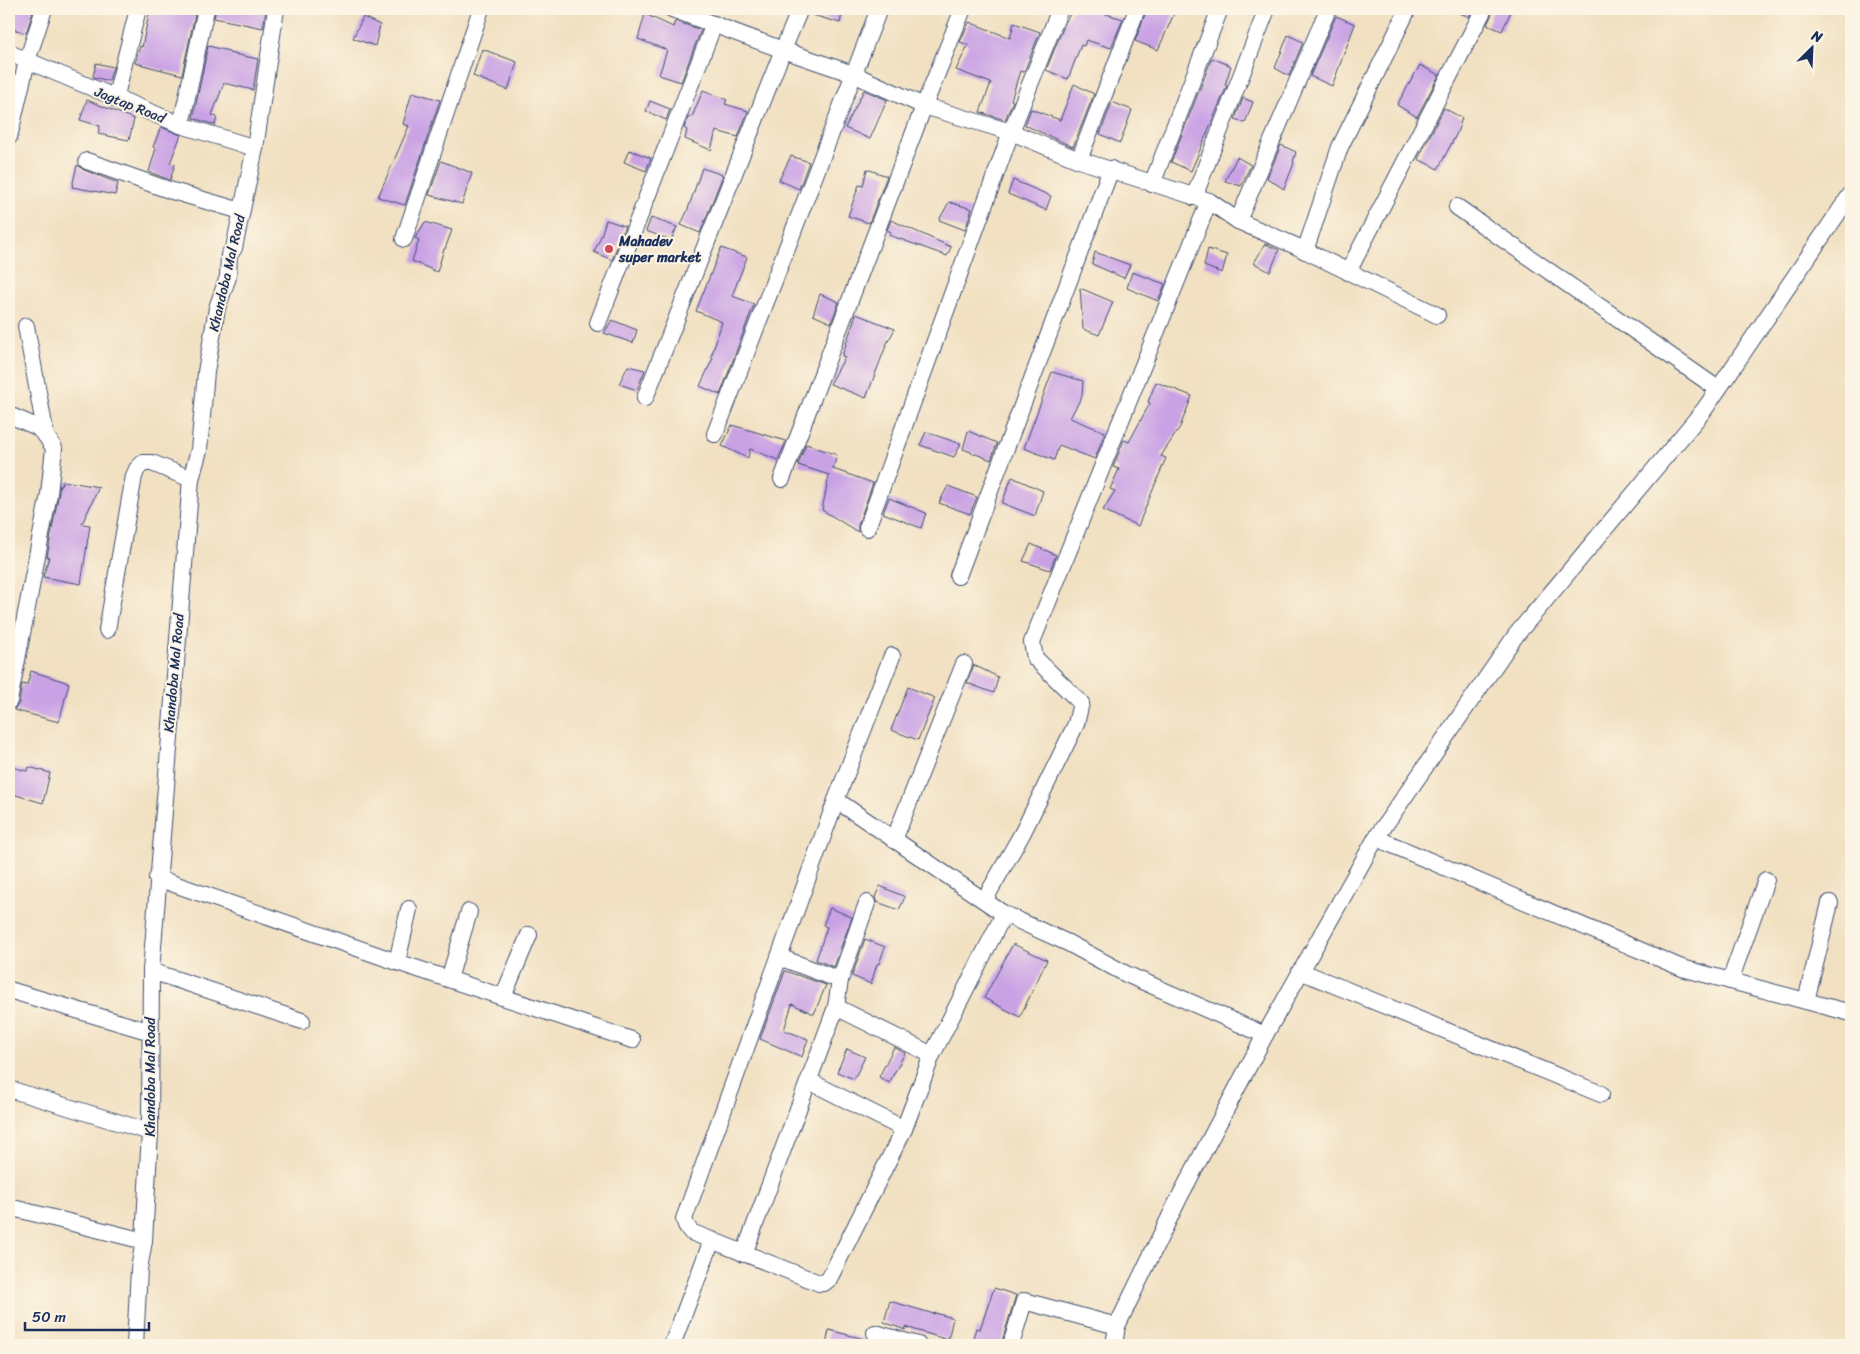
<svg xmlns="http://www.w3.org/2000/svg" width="1860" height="1354" font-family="Sriracha,sans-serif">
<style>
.building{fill:#c9a1e5}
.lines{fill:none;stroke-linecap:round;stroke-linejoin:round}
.minor-casing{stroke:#3b4a6d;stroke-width:18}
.minor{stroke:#fff;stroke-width:16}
.poi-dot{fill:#d1495b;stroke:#fcf5e5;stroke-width:2}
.labels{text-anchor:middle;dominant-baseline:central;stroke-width:4;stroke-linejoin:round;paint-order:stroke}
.street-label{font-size:14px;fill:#1b2f5e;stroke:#fcf5e5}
.poi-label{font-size:14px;font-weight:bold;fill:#1b2f5e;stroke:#fcf5e5;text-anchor:start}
</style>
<rect width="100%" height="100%" fill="#fcf5e5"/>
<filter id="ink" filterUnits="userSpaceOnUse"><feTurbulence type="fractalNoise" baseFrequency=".02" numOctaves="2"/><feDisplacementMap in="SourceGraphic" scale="10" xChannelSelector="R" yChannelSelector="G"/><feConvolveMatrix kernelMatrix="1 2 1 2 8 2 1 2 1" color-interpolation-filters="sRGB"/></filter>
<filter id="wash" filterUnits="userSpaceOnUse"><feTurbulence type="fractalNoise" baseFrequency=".0096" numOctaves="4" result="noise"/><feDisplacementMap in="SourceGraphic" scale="20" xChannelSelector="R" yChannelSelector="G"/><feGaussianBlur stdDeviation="1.12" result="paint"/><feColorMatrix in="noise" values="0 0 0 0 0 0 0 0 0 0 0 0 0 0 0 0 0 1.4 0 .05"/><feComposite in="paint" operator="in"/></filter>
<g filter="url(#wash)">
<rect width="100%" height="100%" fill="#f1e0c1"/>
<g id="blocks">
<g class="building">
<path d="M12,9h22l-8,24 -17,-5v-14z"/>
<path d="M150,9l27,5v-2l18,2 -13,61 -47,-12 5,-17 2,1z"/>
<path d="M216,9h50l-3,19 -49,-10z"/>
<path d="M810,9h33l-3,14 -31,-9z"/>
<path d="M1073,9h16l34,10 -12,29 -25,-8 -2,6 -3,-1 -13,34 -22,-9 20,-49z"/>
<path d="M1147,9h29l-18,41 -23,-9z"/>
<path d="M1451,9h22l-4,8z"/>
<path d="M1494,9h18l-10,22 -15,-6z"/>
<path d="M645,14l28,13 2,-6 26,9 -20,52 -22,-7 8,-25 -29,-11z"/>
<path d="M1336,16l19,8 -23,62 -22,-10z"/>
<path d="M363,17l17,8 -5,21 -22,-8z"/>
<path d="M969,22l41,16 4,-15 26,9 -16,40 -4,-1 -9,29 2,1 -8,19 -25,-8 11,-29 -35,-13 12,-25 -8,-3z"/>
<path d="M1288,35l15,7 -14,34 -14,-8z"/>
<path d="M208,46l21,5v2l29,6 -5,31 -29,-7 -12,32 5,2 -2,8 -22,-7z"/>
<path d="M482,49l35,13 -9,28 -35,-14z"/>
<path d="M1212,58l19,8 -6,19 2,1 -36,85 -20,-9z"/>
<path d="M96,63l17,4 -4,14 -16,-4z"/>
<path d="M1420,65l19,10 -22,42 -20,-12z"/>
<path d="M1074,84l20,10 -21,53 -48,-22 6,-16 29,11z"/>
<path d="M703,90l24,10 -2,4 23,7 -10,26 -22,-6 -5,19 -26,-11 2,-9 -3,-2 5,-12 3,1z"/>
<path d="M864,90l23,10 -17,39 -25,-11z"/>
<path d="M412,92l28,8 -35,105 -27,-8 31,-71 -6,-2z"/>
<path d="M1243,98l10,4 -8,21 -10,-4z"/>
<path d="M87,100l47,19 -5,21 -31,-6 2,-8 -20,-6z"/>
<path d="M650,101l20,8 -4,11 -20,-9z"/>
<path d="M1112,102l20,8 -12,33 -20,-9z"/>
<path d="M1444,108l18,10 -5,15 -19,36 -20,-10z"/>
<path d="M161,127l20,8 -11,28 5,1 -5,16 -21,-8 7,-24 -3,-1z"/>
<path d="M1281,145l15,7 -3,10 1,1 -10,26 -17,-11z"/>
<path d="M629,150l22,8 -5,13 -22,-9z"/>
<path d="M791,156l18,6 -10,27 -20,-9z"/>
<path d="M1237,157l14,8 -10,21 -16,-5z"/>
<path d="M441,161l31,12 -10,31 -33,-9z"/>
<path d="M77,165l7,5 34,13 -3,12 -43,-8z"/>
<path d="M702,168l21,7 -23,58 -19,-8 7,-16z"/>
<path d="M867,169l20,7 -18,47 -21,-7 11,-31 4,1z"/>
<path d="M1013,180l38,16 -5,14 -38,-16z"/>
<path d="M949,202l23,7 -7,21 -26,-10z"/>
<path d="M651,218l26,9 -6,13 -25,-9z"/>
<path d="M606,220l19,6 -13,34 -18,-8 6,-13z"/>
<path d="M891,220l60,27 -4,9 -58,-21 2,-3 -4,-2z"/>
<path d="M425,222l27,8 -7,19h-1l-7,23 -25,-11 7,-21 -4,-2z"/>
<path d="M1265,244l14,6 -9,22 -16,-9z"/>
<path d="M721,248l26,9 -15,39 22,8 -34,91 -20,-9 13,-28 -2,-1 11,-35 -26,-11z"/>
<path d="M1208,249l19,6 -5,18 -18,-7z"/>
<path d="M1095,252l35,13 -6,13 -32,-14z"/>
<path d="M1132,272l33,12 -7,17 -31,-13z"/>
<path d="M1080,288l33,14 -14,33 -16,-6z"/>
<path d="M820,294l19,8 -8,21 -18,-8z"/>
<path d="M856,314l39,15 -8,14 -21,55 -36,-14 15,-27 -3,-1z"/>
<path d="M612,320l25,10 -4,13 -29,-10z"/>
<path d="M628,366l17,4 -8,20 -18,-6z"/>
<path d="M1052,372l31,9 -1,15 -12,22 35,14 -10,27 -36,-14 -5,15 -30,-12z"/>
<path d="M1156,382l36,14 -12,31 -19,29 5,2 -28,68 -35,-16 12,-19 -5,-2 9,-20 -6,-2 11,-27 5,2 21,-39 -2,-1z"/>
<path d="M732,425l54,16 -8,19 -28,-11 -2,9 -26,-12z"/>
<path d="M968,431l29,12 -6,17 -28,-11z"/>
<path d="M926,432l35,12 -7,13 -34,-12z"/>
<path d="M806,444l31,11 -4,14 40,14 -15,42v7l-36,-22 7,-35 -31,-10z"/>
<path d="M1012,477l31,14 -8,25 -33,-13z"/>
<path d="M63,481l36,6 -17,37 8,1 -9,59 -38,-7 6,-20h-2l13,-71z"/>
<path d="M948,486l29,11 -7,17 -31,-11z"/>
<path d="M889,498l37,15 -5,15 -38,-15z"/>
<path d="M1031,544l25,11 -6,15 -27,-9z"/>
<path d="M974,665l24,12 -4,16 -27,-10z"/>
<path d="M31,671l38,12 -10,39 -45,-12 5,-7 3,-19 5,1z"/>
<path d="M908,687l27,11 -17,42 -27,-10z"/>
<path d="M12,767l15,4 2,-4 21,6 -7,30 -34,-10v-12z"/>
<path d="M880,886l25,11 -6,13 -22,-8 -2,-5z"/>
<path d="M830,908l22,9 -18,50 -18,-7 11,-33 -4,-2z"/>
<path d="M865,939l20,8 -6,17h-2l-6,20 -19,-8z"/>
<path d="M1013,944l34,16 -27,57 -36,-19z"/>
<path d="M785,971l41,14 -12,29 -22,-10 -8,26 24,9 -6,18 -42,-18z"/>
<path d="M894,1047l11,6 -16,30 -10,-6z"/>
<path d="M847,1049l18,8 -11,22 -17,-7z"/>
<path d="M994,1288l22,7 -15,50h-30l5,-17 4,1z"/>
<path d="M890,1301l44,13 1,-1 18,5 -5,22 -42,-13 -1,3 -21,-8z"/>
<path d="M829,1330l39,10 2,1v4h-44z"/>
</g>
</g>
</g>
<g filter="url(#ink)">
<use href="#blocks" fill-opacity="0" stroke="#3b4a6d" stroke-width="1"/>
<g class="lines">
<defs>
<g id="minor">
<path d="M672,9l111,41 70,24 71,32 87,26 68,28 130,41 29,20 60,26 139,68"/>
<path d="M9,53l172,72 74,23"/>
<path d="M115,99l23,-90"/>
<path d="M181,125l25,-116"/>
<path d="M9,137l18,-76 17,-52"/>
<path d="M1079,160l58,-151"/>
<path d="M87,161l82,29 72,21"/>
<path d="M1152,184l68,-175"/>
<path d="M1194,197l73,-188"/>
<path d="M1457,207l261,182"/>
<path d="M1238,221l90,-212"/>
<path d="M404,239l77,-230"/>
<path d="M1305,251l35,-104 68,-138"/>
<path d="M1348,272l136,-263"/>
<path d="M598,323l116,-299"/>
<path d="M26,326l20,110"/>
<path d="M645,398l138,-348 17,-41"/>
<path d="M9,415l28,12 9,9 8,12 -5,46 -40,207"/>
<path d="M715,434l164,-425"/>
<path d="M782,479l142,-373 39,-97"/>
<path d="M867,528l144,-396 49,-123"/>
<path d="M958,576l153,-407"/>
<path d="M107,630l27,-154 3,-7 6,-6h9l39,16"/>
<path d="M892,656l-56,144 -152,419 2,6 5,7 128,51h5l5,-4 75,-150 28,-74 72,-141"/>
<path d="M836,800l168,114 64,29 58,31 139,61"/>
<path d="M1376,838l306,130 169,45"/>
<path d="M894,840l70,-176"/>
<path d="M157,878l240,84 235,78"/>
<path d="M985,899l38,-67 53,-108 5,-21 -46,-45 -3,-16 177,-441"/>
<path d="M779,957l61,23"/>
<path d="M397,962l12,-53"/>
<path d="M151,971l151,50"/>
<path d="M1300,971l301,123"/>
<path d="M449,979l20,-67"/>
<path d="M1730,981l36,-101"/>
<path d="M9,990l142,42"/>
<path d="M503,997l26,-62"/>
<path d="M1806,1001l24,-98"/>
<path d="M836,1007l96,48"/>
<path d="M809,1081l95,48"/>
<path d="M9,1089l141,43"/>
<path d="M9,1207l135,34"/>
<path d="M744,1254l92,-247 4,-27 27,-77"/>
<path d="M875,1333l43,12"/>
<path d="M135,1345l4,-76 5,-28 6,-109 1,-161 40,-492 8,-29 7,-78 11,-64 11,-31 1,-22 5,-7 21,-100 21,-139"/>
<path d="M672,1345l40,-105"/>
<path d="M1011,1345l13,-44 93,25"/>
<path d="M1114,1345l3,-19 62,-128 86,-163 111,-197 140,-203 188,-225 147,-216"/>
</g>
</defs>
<use href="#minor" class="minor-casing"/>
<use href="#minor" class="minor"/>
</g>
</g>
<circle class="poi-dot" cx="609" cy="249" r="5"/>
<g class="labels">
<g class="street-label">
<text transform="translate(130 105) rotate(22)">Jagtap Road</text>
<text transform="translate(227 273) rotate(-77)">Khandoba Mal Road</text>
<text transform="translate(174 673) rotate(-85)">Khandoba Mal Road</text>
<text transform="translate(150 1077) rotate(-90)">Khandoba Mal Road</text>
</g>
<g class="poi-label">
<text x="619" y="241">Mahadev<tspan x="619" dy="16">super market</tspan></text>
</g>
</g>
<rect width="1860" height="1354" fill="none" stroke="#fcf5e5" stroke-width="30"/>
<g transform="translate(1812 48) rotate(24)" stroke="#fcf5e5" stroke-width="4" paint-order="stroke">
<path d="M0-4L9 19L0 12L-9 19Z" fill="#1b2f5e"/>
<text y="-8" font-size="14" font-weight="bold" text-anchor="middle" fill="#1b2f5e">N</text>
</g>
<path d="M25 1322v8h124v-8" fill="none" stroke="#1b2f5e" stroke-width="2.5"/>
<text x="32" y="1322" font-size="15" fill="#1b2f5e" stroke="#fcf5e5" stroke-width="4" paint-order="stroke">50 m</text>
</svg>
